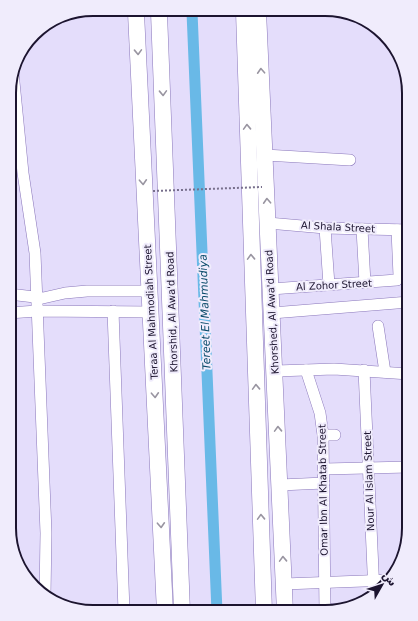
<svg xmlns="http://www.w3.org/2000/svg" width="418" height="621" font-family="'DejaVu Sans','Noto Sans Arabic',sans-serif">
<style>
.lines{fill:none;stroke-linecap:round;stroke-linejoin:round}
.canal{stroke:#69b9e7;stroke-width:11}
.street-casing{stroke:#8a77bb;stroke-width:12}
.secondary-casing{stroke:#8a77bb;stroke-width:17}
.street{stroke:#fff;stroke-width:11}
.secondary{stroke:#fff;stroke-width:16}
.path-bridge{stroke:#776f8c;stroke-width:2;stroke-dasharray:2 2;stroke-linecap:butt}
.oneway{stroke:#9995a1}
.labels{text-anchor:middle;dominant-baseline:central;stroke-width:4;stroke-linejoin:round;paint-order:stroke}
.street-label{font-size:10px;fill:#1c142f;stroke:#f0ecfc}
.water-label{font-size:11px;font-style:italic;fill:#084a69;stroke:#f0ecfc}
.rim{fill:none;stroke:#1c142f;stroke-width:2}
</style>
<rect width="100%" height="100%" fill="#e4ddfb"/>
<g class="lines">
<path class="canal" d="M192,12l25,600"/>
<defs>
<g id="street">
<path d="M13,72l10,101 12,80 11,280 -1,63"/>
<path d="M265,155l85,5"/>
<path d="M268,223l57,5 84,2"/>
<path d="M325,228l4,57"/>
<path d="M362,229l3,54"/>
<path d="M271,289l126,-9 2,-4 -2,-46"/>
<path d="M9,294l34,4 22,-5 22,-2h64"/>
<path d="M113,311l11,300"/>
<path d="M9,313l28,-2 114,1"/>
<path d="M272,313l137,-11"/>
<path d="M378,326l7,46"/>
<path d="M306,370l14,43 3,22 2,177"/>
<path d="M364,370l10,223"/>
<path d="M276,371l58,-2 75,5"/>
<path d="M408,374l1,32"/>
<path d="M323,435h12"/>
<path d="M324,469l85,-2"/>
<path d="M280,485l44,-2"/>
<path d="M284,584l106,-4"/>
<path d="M325,610l13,-1"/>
</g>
<g id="secondary">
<path d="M258,11l27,601"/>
<path d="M244,12l20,600"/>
<path d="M136,13l29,599"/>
<path d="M159,13l23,599"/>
</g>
</defs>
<use href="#street" class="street-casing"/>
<use href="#secondary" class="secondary-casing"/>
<use href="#street" class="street"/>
<use href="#secondary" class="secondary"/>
<path class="path-bridge" d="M153,191l109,-4"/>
</g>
<defs><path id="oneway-chevron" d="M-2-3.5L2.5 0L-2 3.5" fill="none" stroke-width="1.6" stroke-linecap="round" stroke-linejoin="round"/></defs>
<g class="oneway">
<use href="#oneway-chevron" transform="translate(138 52) rotate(88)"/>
<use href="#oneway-chevron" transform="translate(261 71) rotate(-93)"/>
<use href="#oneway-chevron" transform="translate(163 93) rotate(88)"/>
<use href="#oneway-chevron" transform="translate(247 127) rotate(-92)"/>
<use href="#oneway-chevron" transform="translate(143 182) rotate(87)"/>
<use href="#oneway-chevron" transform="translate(267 201) rotate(-93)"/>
<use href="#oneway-chevron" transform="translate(251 257) rotate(-92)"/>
<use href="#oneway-chevron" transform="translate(256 387) rotate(-92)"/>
<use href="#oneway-chevron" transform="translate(155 395) rotate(87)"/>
<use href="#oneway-chevron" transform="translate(278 429) rotate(-92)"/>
<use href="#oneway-chevron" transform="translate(261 517) rotate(-92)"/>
<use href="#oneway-chevron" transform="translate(161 525) rotate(87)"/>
<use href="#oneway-chevron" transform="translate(283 559) rotate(-92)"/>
</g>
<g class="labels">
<g class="street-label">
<text transform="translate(338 227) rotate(3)">Al Shala Street</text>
<text transform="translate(334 285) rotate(-3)">Al Zohor Street</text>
<text transform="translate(151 312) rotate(-93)">Teraa Al Mahmodiah Street</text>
<text transform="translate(172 312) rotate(-92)">Khorshid, Al Awa'd Road</text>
<text transform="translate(272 312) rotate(-93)">Khorshed, Al Awa'd Road</text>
<text transform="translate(369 481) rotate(-92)">Nour Al Islam Street</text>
<text transform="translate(323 490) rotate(-91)">Omar Ibn Al Khatab Street</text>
</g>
<g class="water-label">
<text transform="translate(205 312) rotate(-92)">Tereet El Mahmudiya</text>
</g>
</g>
<path d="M0 0H418V621H0ZM93 16H325A77 77 0 0 1 402 93V528A77 77 0 0 1 325 605H93A77 77 0 0 1 16 528V93A77 77 0 0 1 93 16Z" fill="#f0ecfc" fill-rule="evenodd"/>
<path class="rim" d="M93 16H325A77 77 0 0 1 402 93V528A77 77 0 0 1 325 605H93A77 77 0 0 1 16 528V93A77 77 0 0 1 93 16Z"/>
<g transform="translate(382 585) rotate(51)" stroke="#f0ecfc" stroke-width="3" paint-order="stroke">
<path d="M0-3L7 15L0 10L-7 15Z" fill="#1c142f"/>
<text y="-6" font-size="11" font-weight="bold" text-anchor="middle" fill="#1c142f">ش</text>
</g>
</svg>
